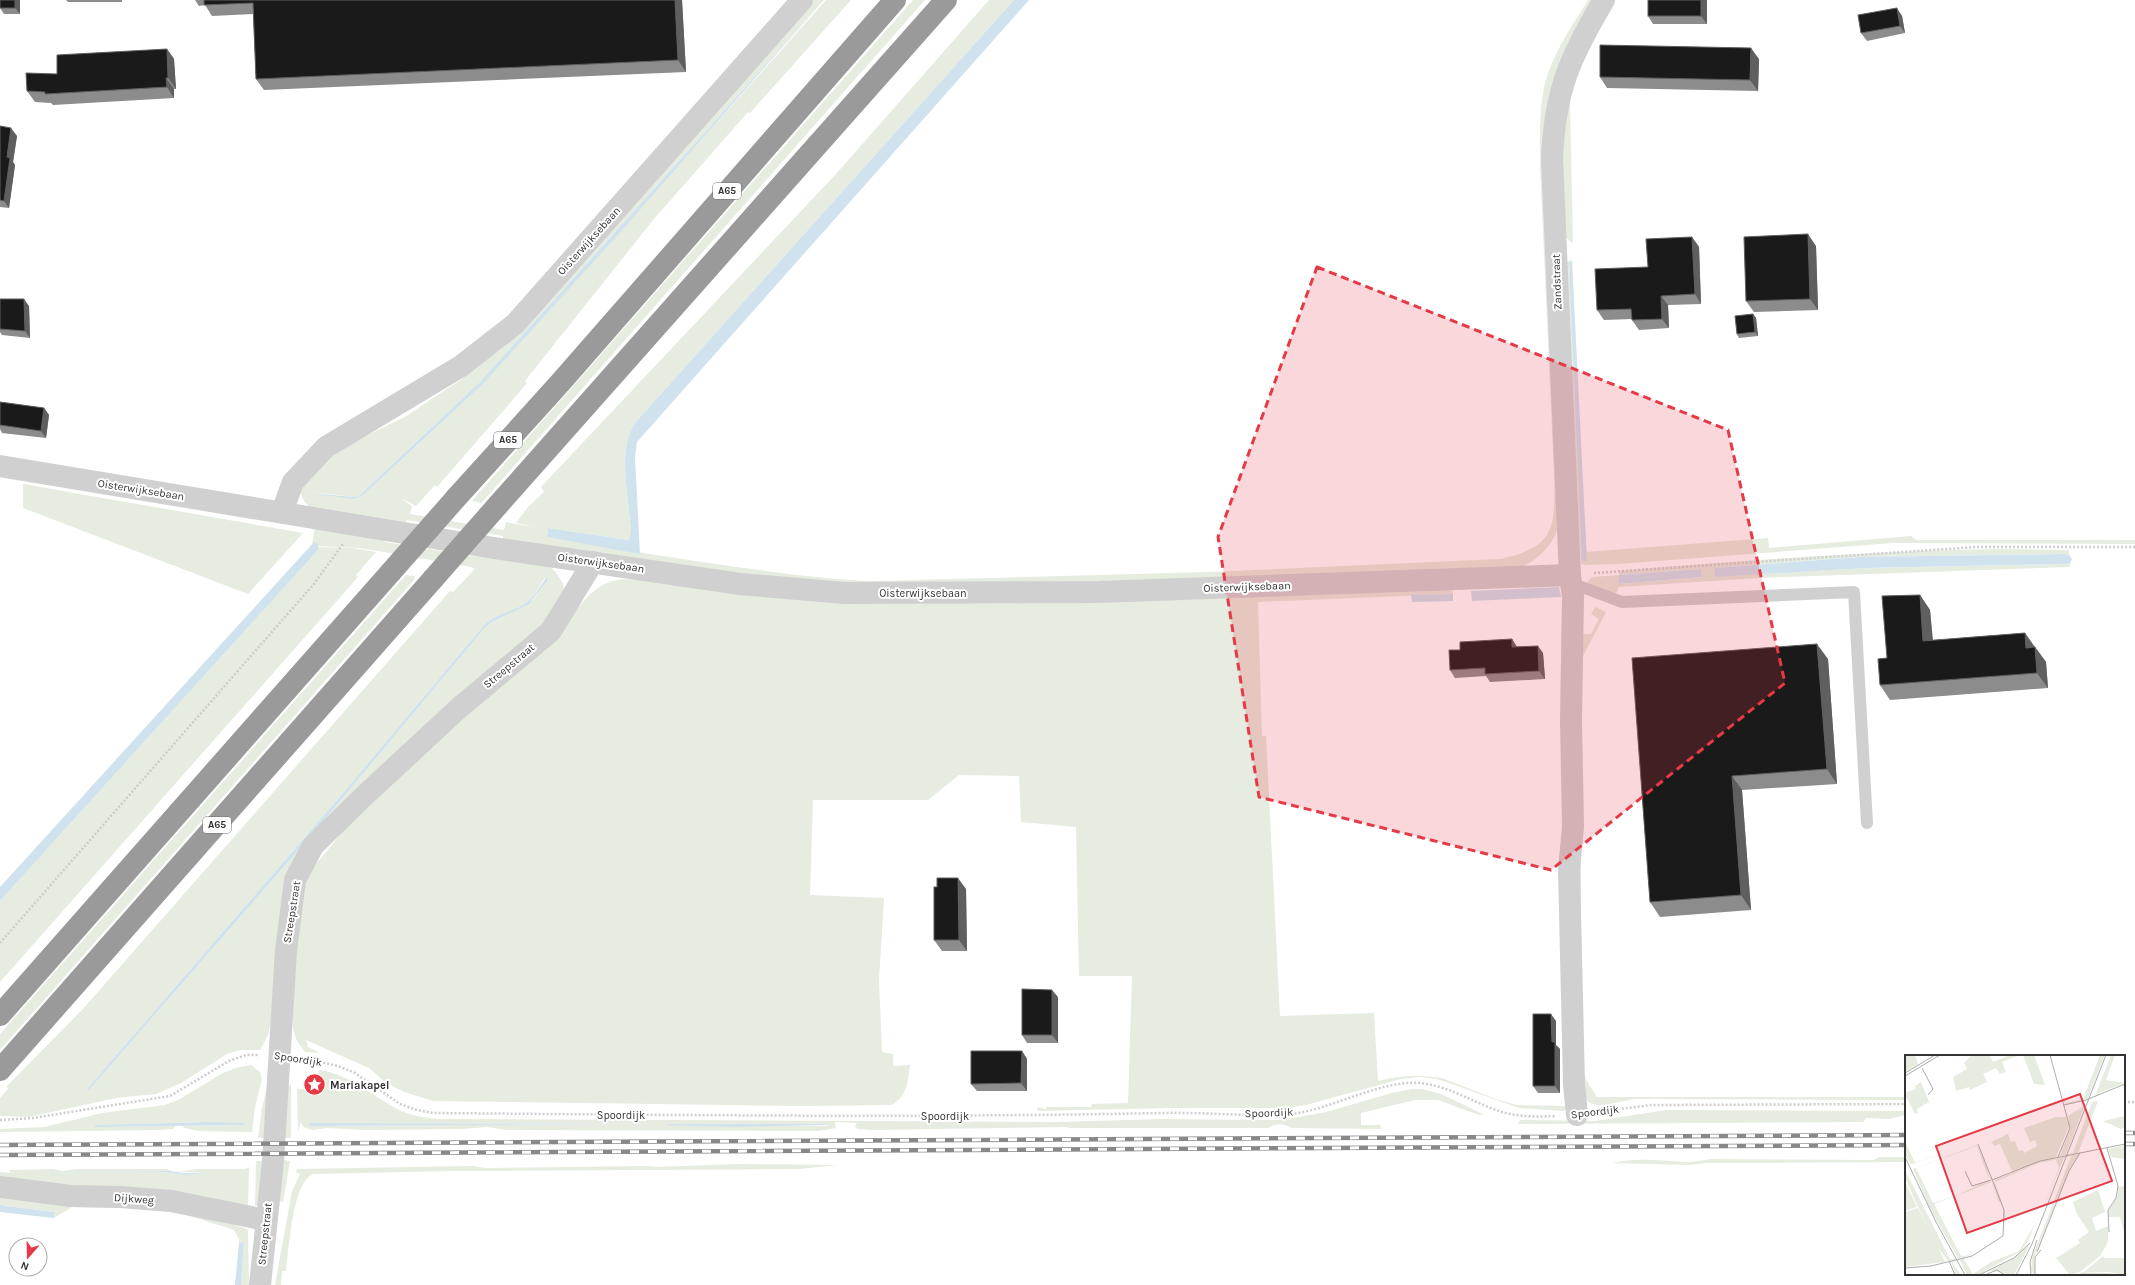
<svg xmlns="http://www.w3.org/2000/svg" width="2135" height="1285" font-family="Karla,sans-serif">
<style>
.green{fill:#e6ecdf;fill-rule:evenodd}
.water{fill:#cfe2ee}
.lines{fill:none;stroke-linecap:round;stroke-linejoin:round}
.path{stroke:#cdcdcd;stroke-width:2.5;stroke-dasharray:2 2;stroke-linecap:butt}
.service{stroke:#d0d0d0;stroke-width:12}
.minor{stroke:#d0d0d0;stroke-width:22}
.motorway{stroke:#9a9a9a;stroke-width:22}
.rail-casing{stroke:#888;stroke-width:4.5}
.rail{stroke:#fff;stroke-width:3;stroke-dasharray:9;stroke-linecap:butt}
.motorway-bridge{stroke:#9a9a9a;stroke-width:22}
.wall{fill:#8c8c8c}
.shaded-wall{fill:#5f5f5f}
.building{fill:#1a1a1a;stroke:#5f5f5f}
.marked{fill:#e63946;fill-opacity:0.2;stroke:#e63946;stroke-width:3;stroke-dasharray:8 5;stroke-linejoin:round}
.labels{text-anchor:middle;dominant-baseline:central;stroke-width:4;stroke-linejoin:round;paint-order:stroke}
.shield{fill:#fff;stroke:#707070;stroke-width:1}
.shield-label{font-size:10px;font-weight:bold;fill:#333}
.street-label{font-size:11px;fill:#333;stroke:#fff}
.poi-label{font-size:11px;font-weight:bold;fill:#333;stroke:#fff;text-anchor:start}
.inset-road{fill:none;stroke:#adadad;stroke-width:1}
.view{fill:#e63946;fill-opacity:0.15;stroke:#e63946;stroke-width:2}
.inset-edge{fill:none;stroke:#333;stroke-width:2}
</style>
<rect width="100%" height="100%" fill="#fff"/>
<g class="green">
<path d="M811,0h13l-343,381 -122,115 -5,1 -45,-5 44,7 9,-3 121,-112 343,-384h25l-101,113 -2,-1 -95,108 -128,161 2,2 -10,12 -80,92 -2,-2 -19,21 -15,-8 11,8 -2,8 94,16 2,-8 32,6 -22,-5 12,-16 16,-15 -3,-5 295,-313 153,-174h25l-380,424c-15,25 -7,62 -5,89 1,9 4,19 -1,27l-80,-12 -1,9c63,11 126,21 189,30 47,6 93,13 140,14l333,-9 291,-13c57,-12 55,-33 54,-84l-14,-309c0,-25 -1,-49 3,-73 6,-34 27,-64 45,-93h8l-36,68 -2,460c-7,19 -19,31 -38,40l-356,16h-348l-313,-45v-3l-96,-16 -2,3 -94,-16c-7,-4 -10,-10 -11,-18l13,-20 40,-27 52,-25 58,-39z"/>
<path d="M913,0h12l-441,500 -3,3 -9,-2z"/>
<path d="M1564,104h6l3,139 -10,-7 -4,-73z"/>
<path d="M1574,257l-5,5 18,298 -1,-8 182,-14 1,10 142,-12 6,4h218v4l-242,-1 -275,21 -32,1 -5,-1 -17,-299z"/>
<path d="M23,484l280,49 -55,61 -225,-86z"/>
<path d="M315,526l70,12v4l94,15 1,-3 70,13 4,3 9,13 1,9 -10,23 -255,252 -20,122 -11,46 -8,15h-20l-13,4 -46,29 -25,11 -40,4 -87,19 -29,-1v-18l8,-9 -1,-3 75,-76 368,-419 3,1 22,-23 8,4 -12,-6 -111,-19 -42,-2 -4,-4 -2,2zM545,578l3,2 -15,20 -40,21 -10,9 -173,207 -221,253 -2,-1 251,-290 147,-175c12,-11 28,-12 41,-21 9,-6 13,-17 19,-25z"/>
<path d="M317,547l37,1 22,4 -20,23 2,2 -358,405v-81l318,-351z"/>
<path d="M1999,549l70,1v5l-4,-1 -206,3 -143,11 -2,8 152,-8 199,-4 5,-1v4l-311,11 -140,9 -5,11 -27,-16 5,-5 27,-2v-4c127,-11 253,-20 380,-22zM1701,569l1,8 -84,7 1,-9z"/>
<path d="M406,575l9,1 -1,4 -414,470v-16z"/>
<path d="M623,579l18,1 95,14 716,-5 1,5 -195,8 4,134h4l14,280 94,-3 4,68c22,-6 42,-6 64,-3l54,21 21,6 51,1 -4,5 -45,-3 -67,-24 -15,-5 -18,-2 -18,2 -95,26 -21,3h-116l-131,3 -1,-4 9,2v-2h45l1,-3 36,-1 4,-127h-53l-3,-149 -55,-5 -2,-46 -60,-1 -31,25h-115l-3,95 74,3 -5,82 3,72 11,2v12l17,-1c-2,16 -3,31 -18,40l-92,1 -367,-5 -29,-9 -19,-10 -16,-14 -63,-28 2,7 12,6 -15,-1 -8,-11 -4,-12 -1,-38 11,-102 10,-21 35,-43 215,-198c18,-22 29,-44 60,-48z"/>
<path d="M1595,607l11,5 -25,48v402l5,18 11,17h309v3l-270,-1c-12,1 -25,6 -37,6 -25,-1 -21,-36 -22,-53l-2,-331 1,-2 3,-1v-84h12l8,-15 -8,-5z"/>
<path d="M251,1065l9,7 2,7 -7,28 -3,25 -53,-1 -15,-3 -1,-2h-7l-3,3 -13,1 -160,2v-3l44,-2 58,-14 63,-8 15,-6 41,-25 14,-6zM207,1122l37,3 -148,2 -1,-2z"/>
<path d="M319,1070c31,4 53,26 80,40 13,6 26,8 40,9l618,3 105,-3 120,1 44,-8 66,-19 20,-4h10l19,5 42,20 -4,1 -41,-15h-23l-54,13v12h19l1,4 -90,-1c-8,-5 -15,-5 -23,0h-198l-3,-1 -194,3 -16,-1 -2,-3 2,-3 -22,-1 1,6 -17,3 -313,-1 -19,-3 -25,2 -96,1 -39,-2 -15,2 -9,-3 -2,-5 -3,10 -1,-43h15l5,-4zM308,1123l334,1 -330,2zM669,1124h155l5,2 -163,-1z"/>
<path d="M268,1082l-4,56h-6l4,-30z"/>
<path d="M291,1084v54h-6l1,-49z"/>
<path d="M1666,1110l240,1v4l-17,4 -23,-1 -3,4 -345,2 2,-4 76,1z"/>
<path d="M1879,1157h27v5l-201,1 -15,2 -78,-2c25,-6 51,-2 77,-1 7,0 14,-2 22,-3l163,1z"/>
<path d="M284,1160l6,1 -7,41 -4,-1z"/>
<path d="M256,1161h6l-4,45h-3z"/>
<path d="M738,1164l99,1 -37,4 -350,2 -137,3c-21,9 -24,76 -27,97h-4l-1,14h-6l17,-94 8,-17 -4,-2 1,-3 175,-3 13,2 161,-2 11,1z"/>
<path d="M249,1167l-1,40 -248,-20v-15l10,1v-3l43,-1 9,2 16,-2h89l9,3 21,-3h49zM168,1171l35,2 -17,2 -24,-3 -142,1z"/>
<path d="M0,1196l164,9 80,23 4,2 1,55h-8l3,-43 -5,1v-4l-5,-9 -66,-21 -96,-2 -18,11 1,-6 -50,-6 -5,-2z"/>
</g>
<g class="water">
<path d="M824,0l-209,238 -132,146 -121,112 -9,3 -43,-6 44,4 5,-1 122,-115z"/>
<path d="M1014,0h15l-392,442 -2,16 5,96 -93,-17 1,-9 80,12c5,-8 2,-18 1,-27 -2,-27 -10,-64 5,-89z"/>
<path d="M1572,261l15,300h-5l-13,-299z"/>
<path d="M314,542l4,2v6l-318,351v-14z"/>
<path d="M2065,554l4,1 3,4 -2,4 -5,1 -199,4 -152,9 1,-9 144,-11z"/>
<path d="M1701,569l1,8 -84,7 1,-9z"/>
<path d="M546,578l2,2 -19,24 -36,17 -10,9 -173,207 -221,253 -2,-1 251,-290 147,-175c12,-11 28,-12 41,-21 9,-6 14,-17 20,-25z"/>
<path d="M1559,587l2,10 -89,4 -1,-10z"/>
<path d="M1453,594v7l-41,1 -1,-7z"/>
<path d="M207,1122l37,1v2l-149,2v-2z"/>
<path d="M310,1123l332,1 -330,2 -4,-2z"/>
<path d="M669,1124h155l5,1 -99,2 -64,-2z"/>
<path d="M169,1171l15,2h19l-17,2 -24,-3 -143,1z"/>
<path d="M0,1204l5,2 50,6 -1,6 -54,-6z"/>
<path d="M244,1242l-3,43h-6l4,-42z"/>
</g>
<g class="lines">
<g class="path">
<path d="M1594,573l382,-26h159"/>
<path d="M0,943l313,-358 30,-41"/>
<path d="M300,1057l38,9 17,7 45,31 17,6 16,3c243,2 486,5 728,0 40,-1 80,3 120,2 43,-2 83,-28 126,-32 33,-3 62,18 92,28 18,6 38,6 56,5"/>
<path d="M2124,1102h11"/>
<path d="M1598,1112l53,-7 255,-1"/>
<path d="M0,1120l33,-2 137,-22 59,-35 17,-6h13"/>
</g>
<path class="service" d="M1571,583l51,19 232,-10 13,231"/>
<g class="minor">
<path d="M0,466l494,82 246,36 105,9 254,-1 471,-17"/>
<path d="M282,512l11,-30 33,-35 135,-81 54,-42 287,-324"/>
<path d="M1577,1115l-3,-31 -5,-215 4,-42 -2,-106 2,-124 -3,-22 -18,-417c3,-68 18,-101 52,-158"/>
<path d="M0,1187l71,9 49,1 51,4 95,19"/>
<path d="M260,1285l13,-124 13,-210 9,-71 18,-34 50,-49 96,-89 92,-77 42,-69"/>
</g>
<g class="motorway">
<path d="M456,498l104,-115 335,-383"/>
<path d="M498,505l448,-505"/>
<path d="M0,1015l391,-443"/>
<path d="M0,1070l433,-491"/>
</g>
<defs>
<g id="rail">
<path d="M2124,1133h11"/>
<path d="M2124,1144h11"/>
<path d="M0,1145l1906,-10"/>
<path d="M0,1155l1906,-10"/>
</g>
</defs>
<use href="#rail" class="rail-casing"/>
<use href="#rail" class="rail"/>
<g class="motorway-bridge">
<path d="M391,572l65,-74"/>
<path d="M433,579l65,-74"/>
</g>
</g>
<g class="wall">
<path d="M0,0h20v14h-16l-4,-6z"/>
<path d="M66,0h56v2h-54z"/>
<path d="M195,0h487l4,72 -422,18 -8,-11 -3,-65 -41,2 -7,-11 -6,1z"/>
<path d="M1648,0h59v24h-54l-5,-8z"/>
<path d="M1902,16l3,17 -38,8 -6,-8z"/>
<path d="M167,49l7,10 2,30h-2v9l-121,7 -2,-2 -16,-1 -8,-11 30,-17z"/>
<path d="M1759,59l-1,32 -151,-3 -7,-11z"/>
<path d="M0,126l17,10 -4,26 2,3 -6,43 -9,-1z"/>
<path d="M1692,237l7,10 2,57 -33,1 1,23 -30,2 -7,-10v-1l-28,1 -7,-10 51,-43z"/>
<path d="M1816,246l2,64 -64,2 -8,-11z"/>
<path d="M0,299l29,7 1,32 -28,-3 -2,-3z"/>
<path d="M1753,314l3,4 2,18 -19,2 -2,-4z"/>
<path d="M0,402l44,6 5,7 -3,23 -44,-5 -2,-4z"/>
<path d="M1920,595l10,15 3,30 92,-7 21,29 2,26 -158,12 -10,-15 7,-27z"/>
<path d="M1512,639l5,8 26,6 2,26 -55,3 -4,-6 -31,2 -5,-8 10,-20z"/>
<path d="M1632,658l196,1 9,125 -95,6 9,120 -91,7 -10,-15z"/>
<path d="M966,889l1,62h-25l-8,-11z"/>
<path d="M1058,997v46h-31l-5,-8z"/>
<path d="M1556,1021v24l4,4v44h-22l-5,-7z"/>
<path d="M1022,1051l5,8v32h-50l-6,-7z"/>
</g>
<g class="shaded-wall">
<path d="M15,0h5v14l-5,-6z"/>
<path d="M675,0h7l4,72 -8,-12z"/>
<path d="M1701,0h6v24l-6,-8z"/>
<path d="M1897,8l5,8 3,17 -5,-7z"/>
<path d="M1751,48l8,11 -1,32 -8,-11z"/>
<path d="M167,49l7,10 2,30 -8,-11z"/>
<path d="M166,78l8,11v9l-7,-11z"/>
<path d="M11,128l6,8 -4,26 2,3 -6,43 -5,-7 3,-44z"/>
<path d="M1808,234l8,12 2,64 -8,-11z"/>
<path d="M1692,237l7,10 2,57 -6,-10z"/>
<path d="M1661,296l7,9 1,23 -7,-9z"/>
<path d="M24,299l5,7 1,32 -5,-7z"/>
<path d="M1753,314l3,4 2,18 -3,-4z"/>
<path d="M44,408l5,7 -3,23 -5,-7z"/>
<path d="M1920,595l10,15 4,46 -11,-15z"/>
<path d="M2025,633l10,15h-9z"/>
<path d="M1512,639l5,8h-5z"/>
<path d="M1817,644l11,15 9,125 -10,-15z"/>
<path d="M1538,646l5,7 2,26 -6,-8z"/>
<path d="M2035,647l11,15 2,26 -11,-15z"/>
<path d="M1732,776l10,14 9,120 -10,-15z"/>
<path d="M958,878l8,11 1,62 -8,-11z"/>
<path d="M1052,990l6,7v46l-6,-8z"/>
<path d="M1551,1014l5,7v24l4,4v44l-5,-7 -3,-44z"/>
<path d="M1022,1051l5,8v32l-6,-8z"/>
</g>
<g class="building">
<rect x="0" y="0" width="15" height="8"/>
<path d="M204,0h471l3,60 -422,19 -3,-76 -49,2z"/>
<rect x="1648" y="0" width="53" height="16"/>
<path d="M1897,8l3,18 -39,7 -3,-18z"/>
<path d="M1600,45l151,3 -1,32 -150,-3z"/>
<path d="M167,49l1,29h-2l1,9 -122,7v-2l-18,-1 -1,-18 31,1v-19z"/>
<path d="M0,126l11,2 -4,29 3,1 -6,43 -4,-1z"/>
<path d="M1808,234l2,65 -64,2 -2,-64z"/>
<path d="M1692,237l3,57 -34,2 1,23 -30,1 -1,-11 -34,1 -2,-41 53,-2 -2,-28z"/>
<path d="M0,299h24l1,32 -25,-2z"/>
<path d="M1753,314l2,18 -18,2 -2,-18z"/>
<path d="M0,402l44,6 -3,23 -41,-6z"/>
<path d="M1920,595l3,46 102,-8 1,15 9,-1 2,26 -157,12 -2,-26 9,-1 -5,-62z"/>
<path d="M1512,639v8l26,-1 1,25 -54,3v-6l-35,2 -1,-20h11v-8z"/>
<path d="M1817,644l10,125 -95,7 9,119 -91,7 -18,-244z"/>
<path d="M937,878h21l1,62h-25v-53h3z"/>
<path d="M1022,989l30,1v45h-30z"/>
<path d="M1533,1014h18l1,28h3v44h-22z"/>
<path d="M971,1051h51l-1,32 -50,1z"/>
</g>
<path class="marked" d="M1317,267l411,163 57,253 -234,187 -292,-73 -41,-260z"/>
<defs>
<symbol id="sight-disc" viewBox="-11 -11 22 22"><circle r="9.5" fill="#e63946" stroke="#fff"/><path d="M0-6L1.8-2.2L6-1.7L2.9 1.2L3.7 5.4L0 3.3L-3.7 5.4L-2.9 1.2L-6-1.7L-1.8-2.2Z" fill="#fff"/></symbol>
</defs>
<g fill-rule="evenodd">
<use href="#sight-disc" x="302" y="1072" width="25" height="25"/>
</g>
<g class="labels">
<g class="shield">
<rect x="713" y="183" width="28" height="16" rx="3"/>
<rect x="494" y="432" width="28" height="16" rx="3"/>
<rect x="203" y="817" width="28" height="16" rx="3"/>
</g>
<g class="shield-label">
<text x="727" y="191">A65</text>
<text x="508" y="440">A65</text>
<text x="217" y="825">A65</text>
</g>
<g class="street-label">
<text transform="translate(589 241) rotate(-48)">Oisterwijksebaan</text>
<text transform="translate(1557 282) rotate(-92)">Zandstraat</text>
<text transform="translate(141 490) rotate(9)">Oisterwijksebaan</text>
<text transform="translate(601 563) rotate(8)">Oisterwijksebaan</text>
<text transform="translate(1247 587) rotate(-2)">Oisterwijksebaan</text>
<text x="923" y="593">Oisterwijksebaan</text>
<text transform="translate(509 666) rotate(-40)">Streepstraat</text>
<text transform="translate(292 912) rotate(-81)">Streepstraat</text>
<text transform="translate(298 1059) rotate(9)">Spoordijk</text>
<text transform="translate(1595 1112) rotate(-7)">Spoordijk</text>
<text transform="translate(1269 1113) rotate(-2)">Spoordijk</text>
<text x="621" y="1115">Spoordijk</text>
<text x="945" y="1116">Spoordijk</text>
<text transform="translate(134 1199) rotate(4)">Dijkweg</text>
<text transform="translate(265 1234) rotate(-84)">Streepstraat</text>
</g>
<g class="poi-label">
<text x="330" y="1085">Mariakapel</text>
</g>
</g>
<g transform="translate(1905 1055)">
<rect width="220" height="220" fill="#fff"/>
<path d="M0,0h10l3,9 -13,8zM67,0h17l4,7 17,-7h10l-18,7 4,10 -6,2 -4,-6 -13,6 4,8 -17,8 -1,-3 -13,4 -3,-14 14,-8 -3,-6zM118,0h11l11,30 -11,-1zM195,0h5l-17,43 7,-2 16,-41h4l-9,25 19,3 -24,9 -5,4 -9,3 -16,4 -6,1 -5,-17 6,16 17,-4zM16,27l8,20 -12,7 1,4 -3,1 -8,-16 -2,1v-6l2,2 -1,-3 10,-3 -1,-3zM193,46l-20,52 -18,3 10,-27 -2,-13 17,-11 -19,49 7,-1 19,-51zM220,61v11l-4,2 -18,-8zM151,62h10l3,9 -13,31 -44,14 -12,-27 -6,2 -2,-4 -2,1h-2l-9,1 10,-1 25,-12 -6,3 3,8 4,-1 4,10 4,-1 1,3 13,-7 -2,-6 -5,2 -6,-14zM0,86l10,22 59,-21 -69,25 7,-3 1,-2 -2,2 -6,-9zM72,90l2,3 9,23 1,6v2l-12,-33 -61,22 17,35 25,-8 30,-15 3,2 9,19 -1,1 -8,-20 -22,9 -35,13 27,52 11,-1 -24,6 -10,-14 7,15 -40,5v-55l13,-4 10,19 -18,-37 -5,-10 10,19 -10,-21v-6zM8,114l16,38 29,51 -8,1 -44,-87zM220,90v14l-14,-2 -3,-8zM174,99l-10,17 -35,87 1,17 -4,-4 1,-13 39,-102 -7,2 -32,76 -11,17 -43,24h-11l-7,-15 -8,2 9,13h-5l-5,-14 18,-4 -5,2 9,15 18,-12 28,-11 15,-25 -6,15 6,-12 25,-61 -3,-8 6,-2 -26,6 -41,18 10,30v23l-1,-24 -10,-27 1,-4 47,-19zM0,127l12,25 -12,4zM220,131v46h-1l-4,-15h-11l-1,-6 9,-14 1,-10zM193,135l7,22 -13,6 4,13 12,-5v16l-8,14 -20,16 -10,3 -14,-17 24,-15 -2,-3 11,-8 -12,-18 -4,-12zM126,187l-17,33 -26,-5 22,-9zM198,201l1,2h21v17l-17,-3h-24zM177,217l26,1 13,2h-44z" fill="#e6ecdf" fill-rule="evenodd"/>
<path class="inset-road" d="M145,0l20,73 -12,29M17,13l11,21 -5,6M0,18l30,-18M0,21l35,-21M159,50l22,-5 39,-16M202,93l11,38 -2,12 -8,12 1,22M0,102l31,65 29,53M60,116l7,15 19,-6M87,125l48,-19 85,-17M132,197l32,-81 11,-18M44,206l6,14M0,213l26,-2 41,-10 31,-20 1,-26 -26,-66M82,219l10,-4 8,5M74,220l35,-17 16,-15M111,220l16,-31 74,-189M126,220l-1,-13 7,-22M130,220v-18l6,-7"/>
<path class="view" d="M175,39l32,87 -145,52 -31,-87z"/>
<rect width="220" height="220" class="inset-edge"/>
</g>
<g transform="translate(28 1257) rotate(200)"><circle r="19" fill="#ffffff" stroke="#adadad"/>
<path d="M0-3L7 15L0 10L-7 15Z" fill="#e63946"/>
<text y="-6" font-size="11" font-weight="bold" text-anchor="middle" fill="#333333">N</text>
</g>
</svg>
